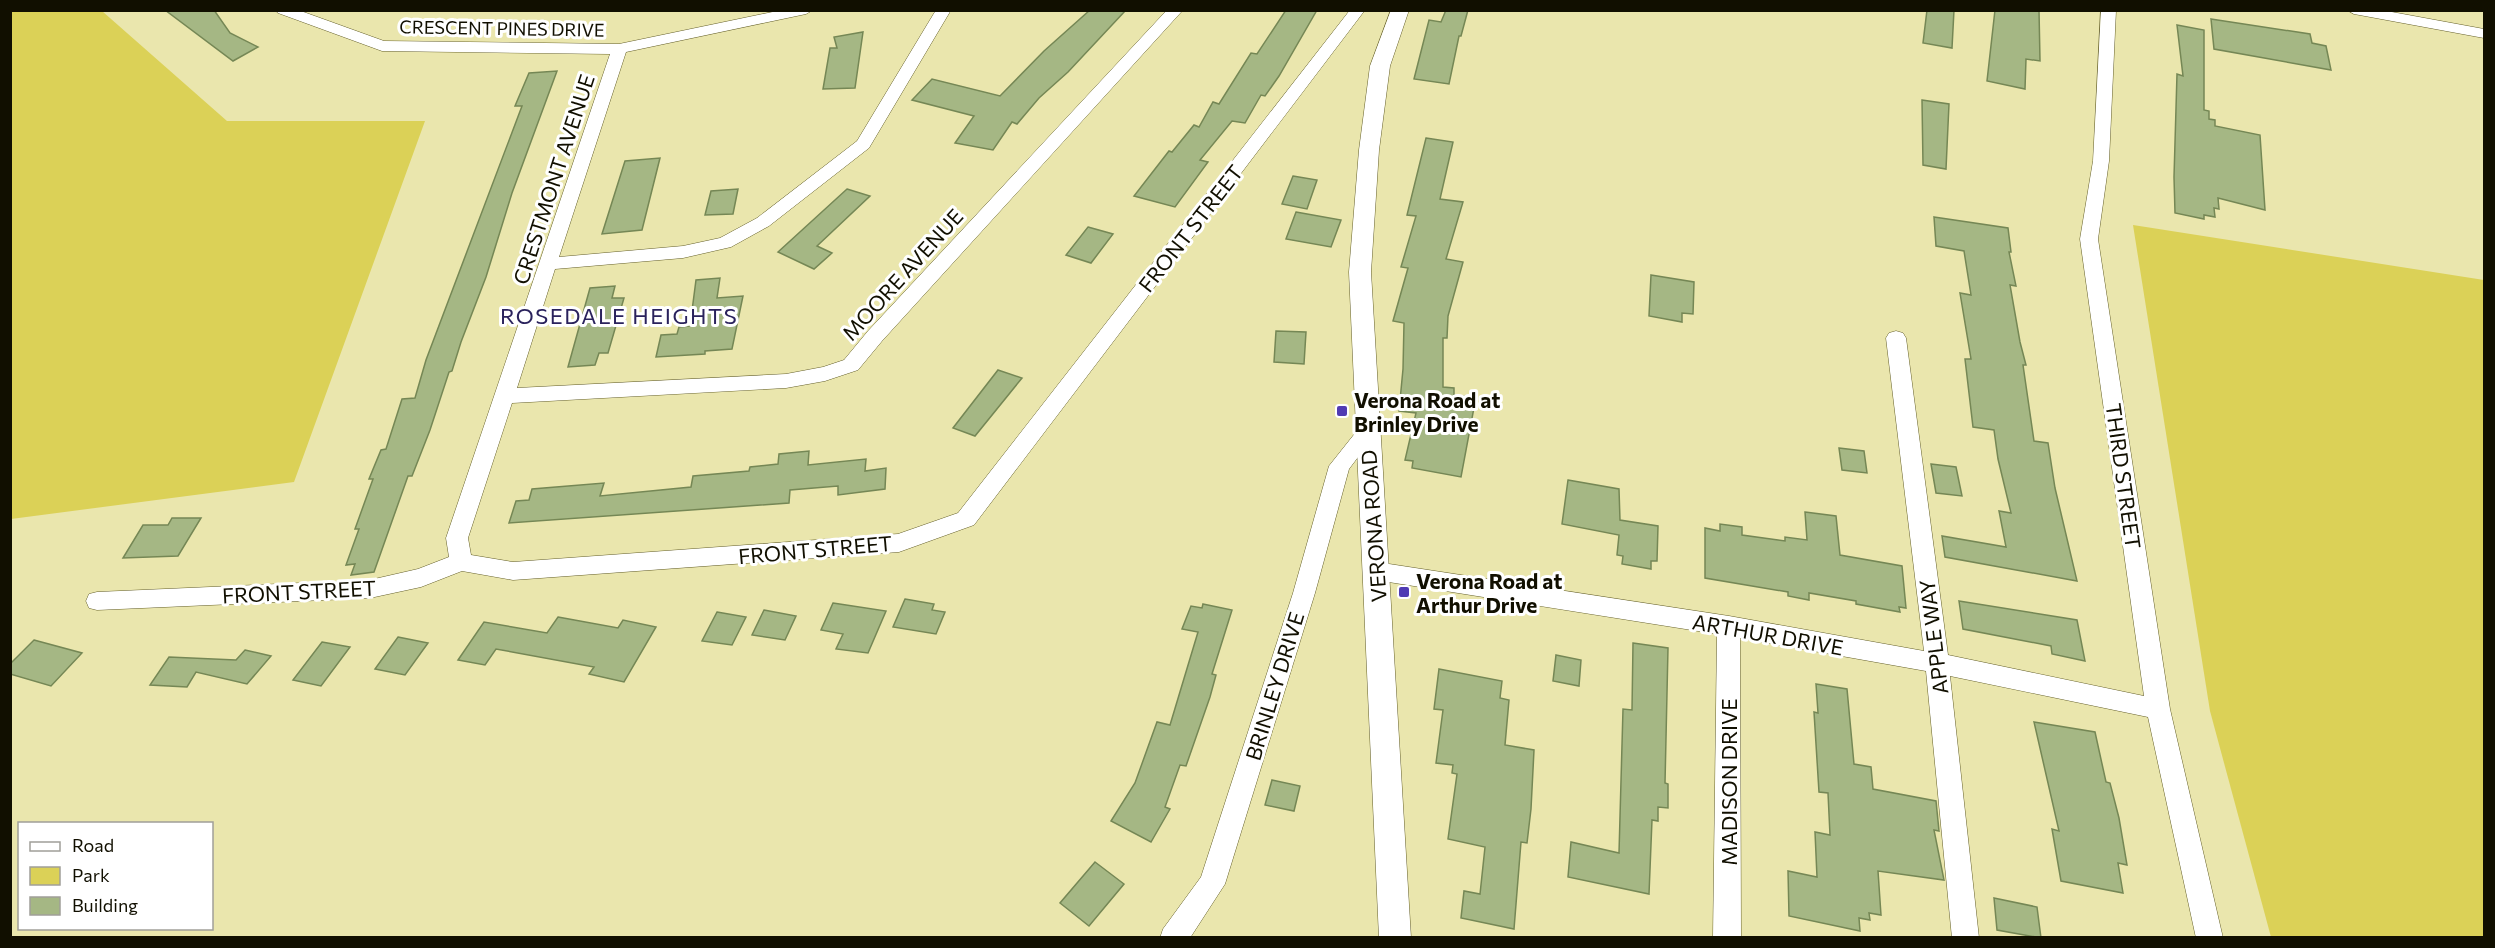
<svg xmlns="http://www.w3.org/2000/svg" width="2495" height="948" font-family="Commissioner,sans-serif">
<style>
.green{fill:#dbd157}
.building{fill:#a5b784;stroke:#758755;stroke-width:1.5}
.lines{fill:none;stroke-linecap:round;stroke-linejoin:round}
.minor-casing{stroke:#65602b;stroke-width:1}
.tertiary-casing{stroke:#65602b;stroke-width:1}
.minor{fill:#fff;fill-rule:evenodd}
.tertiary{fill:#fff;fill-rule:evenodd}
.poi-dot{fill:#503bb3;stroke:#fff;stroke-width:2}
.labels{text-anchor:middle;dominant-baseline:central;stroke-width:6;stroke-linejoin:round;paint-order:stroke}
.far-street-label{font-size:18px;fill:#110f00;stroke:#fff}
.street-label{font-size:21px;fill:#110f00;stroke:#fff}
.poi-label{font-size:21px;font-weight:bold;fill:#110f00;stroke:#fff;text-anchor:start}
.neighbourhood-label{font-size:22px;letter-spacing:1.5px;fill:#2a225c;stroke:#fff}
</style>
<rect width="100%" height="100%" fill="#eae6ad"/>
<g class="green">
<path d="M10,11h92l125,110h198l-131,361 -283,37z"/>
<path d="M2133,225l351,55v657h-213l-61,-226z"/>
</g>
<g class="building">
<path d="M165,10h49l16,23 28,14 -25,14z"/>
<path d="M1090,10h36l-58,62 -29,26 -22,26 -5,-2 -19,28 -38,-7 19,-27 -62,-16 20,-21 68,17 44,-45z"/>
<path d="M1286,10h31l-38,66 -14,20 -4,-1 -16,28 -13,-2 -32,39 8,2 -33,45 -41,-11 35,-45 3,1 22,-27 5,2 14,-25 6,2 32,-51 6,1z"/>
<path d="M1446,10h22l-7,26h-2l-10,48 -35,-5 15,-59 12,2z"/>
<path d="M1927,10h27l-2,38 -29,-5z"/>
<path d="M1995,10h44l1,51 -14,-2 -1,30 -38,-8z"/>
<path d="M2211,19l99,15 2,9 14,3 5,24 -117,-21z"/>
<path d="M2177,25l27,5v80l5,1v8l6,1v6l45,9 5,75 -47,-12 1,11 -5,-1 1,9 -11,-2v4l-29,-6 -1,-36 3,-103 6,2z"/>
<path d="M863,32l-8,56 -32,1 7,-41h7l-3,-11z"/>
<path d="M557,71l-45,122 -26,84 -25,65 -9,29 -3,1 -19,58 -18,46h-4l-34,96 -23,3 4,-11 -9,1 13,-36h-4l18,-50h-4l12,-29 5,-1 16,-50 13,-1 11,-38 96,-254h-7l14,-33z"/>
<path d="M1922,100l27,4 -3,65 -23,-4z"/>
<path d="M1426,138l27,4 -13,57 23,3 -17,57 17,3 -15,54 -1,22h-4v49l11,1v8l22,1 -15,80 -49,-9 1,-7 -8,-1 11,-47 -17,-2 4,-42 1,-46 -11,-2 15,-53 -7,-1 15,-51 -9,-1z"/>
<path d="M660,158l-18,72 -40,4 23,-73z"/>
<path d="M1293,176l24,4 -10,29 -25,-5z"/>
<path d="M738,189l-5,25 -28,1 6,-24z"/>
<path d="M847,189l23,7 -53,50 15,7 -18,16 -36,-17z"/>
<path d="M1296,212l45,8 -10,27 -45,-8z"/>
<path d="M1934,217l74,11 3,24h-2l7,34 -6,-1 10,57 6,23h-3l11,76 14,2 7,45 22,93 -132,-24 -3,-21 64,11 -7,-36 12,2 -13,-54 -4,-29 -21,-3 -8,-68h6l-11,-66 11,2 -7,-44 -28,-5z"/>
<path d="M1088,227l25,7 -22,29 -25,-8z"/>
<path d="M1651,275l43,7 -1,32 -11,-1v9l-33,-6z"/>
<path d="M720,278l-3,20 26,-2 -11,53 -27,2v3l-49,3 5,-22 16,-1 2,-7 11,-1 6,-46z"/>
<path d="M615,286l-3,12h12l-16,55h-9l-4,12 -27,2 22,-79z"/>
<path d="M1276,331l30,1 -2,32 -30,-2z"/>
<path d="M998,370l24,8 -47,58 -22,-8z"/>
<path d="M1839,448l25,3 3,22 -25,-3z"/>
<path d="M809,451l-1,14 58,-6 -1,12 21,-3 -1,21 -47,6v-9l-48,4 -1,13 -280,20 7,-22 13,-1 3,-11 72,-6 -4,13 91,-9 2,-11 56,-5 1,-4 28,-3 1,-10z"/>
<path d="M1931,464l25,3 6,29 -26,-3z"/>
<path d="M1568,480l51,9 1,31 38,6 -1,35h-6v8l-29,-5 1,-8 -6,-1 2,-20 -57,-11z"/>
<path d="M1805,512l31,4 4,39 62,11 4,42 -7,-1 1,5 -44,-8v-3l-47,-8v7l-21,-4v-4l-83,-14v-50l15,3v-7l22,3v8l43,6v-4l22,3z"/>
<path d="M172,518h29l-23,38 -55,2 20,-33h25z"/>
<path d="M905,599l29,5 -2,6 13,2 -9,22 -43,-7z"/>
<path d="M1959,601l118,19 8,41 -33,-7 -1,-8 -88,-17z"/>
<path d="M833,603l53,8 -18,42 -32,-4 7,-15 -22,-4z"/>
<path d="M1203,604l29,6 -20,64 4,1 -6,22 -24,69 -6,-1 -15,42 5,2 -19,33 -40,-21 24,-38 22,-61 13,3 28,-93 -16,-3 9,-23 11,2z"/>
<path d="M764,610l32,6 -11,24 -33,-5z"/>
<path d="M717,612l29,5 -14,28 -30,-4z"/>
<path d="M558,617l60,11 5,-8 33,7 -32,55 -35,-8 5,-7 -98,-18 -11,16 -27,-5 26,-38 63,11z"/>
<path d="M398,637l30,6 -23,32 -30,-6z"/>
<path d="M34,640l48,13 -31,33 -41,-12v-10z"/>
<path d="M322,642l28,5 -29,39 -28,-6z"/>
<path d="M1633,643l35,5 -3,135 3,1v24l-10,-1v14l-6,-1 -3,74 -81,-17 3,-35 48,11 4,-144 9,1z"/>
<path d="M245,650l26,6 -24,28 -51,-12 -9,15 -37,-2 19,-28 67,3z"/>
<path d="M1556,655l25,5 -2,26 -26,-5z"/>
<path d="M1439,669l63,12 -2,17 9,2 -4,45 29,5 -3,59 -4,34 -6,-1 -7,87 -53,-11 3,-27 16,3 5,-47 -37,-8 9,-65 -5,-1 1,-8 -17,-2 7,-53 -9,-1z"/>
<path d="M1816,684l31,5 7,75 17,3 2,22 63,12 3,30 -5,-1 10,50 -66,-9 3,44 -12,-2 1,7 -11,-2 1,13 -71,-15 -1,-45 29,6 -2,-45 15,3 -2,-42 -9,-1 -5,-80 4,1z"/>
<path d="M2034,722l61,10 11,50 4,1 9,35 8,47 -9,-2 5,30 -62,-12 -9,-52 7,2z"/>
<path d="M1272,780l28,6 -6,25 -29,-6z"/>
<path d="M1095,862l29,22 -35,42 -29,-23z"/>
<path d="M1994,898l43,9 4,31 -44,-8z"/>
</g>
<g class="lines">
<defs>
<g id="minor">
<path d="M276,10h22l86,31 235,3 163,-34h31l-7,4 -180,38 -67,205 124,-11 37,-8 37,-20 100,-77 79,-131h15l-82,138 -100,78 -38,21 -48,11 -128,11 -38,119 269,-14 37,-7 21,-7 24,-29 299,-321h16l-301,331 -24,29 -33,11 -39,7 -274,15 -44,135 3,17 42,7 385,-28 60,-21 392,-503h15l-391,515 -75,27 -386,28 -51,-9 -41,16 -51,11 -273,12 -8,-2 -3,-7 3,-7 8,-2 273,-12 48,-11 31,-12 -3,-19 164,-484 -228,-3 -104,-38z"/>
<path d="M2101,10h15l-7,151 -11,78 72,470 53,229h-27l-48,-221 -198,-41 29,262h-27l-26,-267 -186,-33 1,300h-28l4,-304 -341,-54 -8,-3 -3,-6 3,-6 8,-3 353,54 195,35 -38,-313 3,-5 7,-2 7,2 3,5 42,317 196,41 -64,-457 13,-78z"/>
<path d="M2347,10h34l103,19v9l-130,-24z"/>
<path d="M1367,424l7,3 3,5 -28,37 -34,124 -90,291 -35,54h-30l3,-9 38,-52 92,-284 36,-127 31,-39z"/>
</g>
<path id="tertiary" d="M1391,10h18l-19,56 -11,84 -8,122 40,666h-32l-30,-666 10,-122 11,-84z"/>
</defs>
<use href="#minor" class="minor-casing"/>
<use href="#tertiary" class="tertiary-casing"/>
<use href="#minor" class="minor"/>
<use href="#tertiary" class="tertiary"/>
</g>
<g class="poi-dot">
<rect x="1336" y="405" width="12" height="12" rx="3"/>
<rect x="1398" y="586" width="12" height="12" rx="3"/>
</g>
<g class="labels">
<g class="far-street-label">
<text transform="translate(502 28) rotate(1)">CRESCENT PINES DRIVE</text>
</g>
<g class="street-label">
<text transform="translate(553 179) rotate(-72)">CRESTMONT AVENUE</text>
<text transform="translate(1190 228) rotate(-52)">FRONT STREET</text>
<text transform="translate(902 274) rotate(-48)">MOORE AVENUE</text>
<text transform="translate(2124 476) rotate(82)">THIRD STREET</text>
<text transform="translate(1373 526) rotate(-94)">VERONA ROAD</text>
<text transform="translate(815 549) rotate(-5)">FRONT STREET</text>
<text transform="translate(299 591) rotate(-3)">FRONT STREET</text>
<text transform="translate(1768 634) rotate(10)">ARTHUR DRIVE</text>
<text transform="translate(1933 637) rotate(-97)">APPLE WAY</text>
<text transform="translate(1274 686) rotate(-73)">BRINLEY DRIVE</text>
<text transform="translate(1728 782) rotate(-90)">MADISON DRIVE</text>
</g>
<g class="poi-label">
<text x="1354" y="399">Verona Road at<tspan x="1354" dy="24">Brinley Drive</tspan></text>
<text x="1416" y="580">Verona Road at<tspan x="1416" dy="24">Arthur Drive</tspan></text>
</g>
<g class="neighbourhood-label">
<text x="619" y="315">ROSEDALE HEIGHTS</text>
</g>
</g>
<rect width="2495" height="948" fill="none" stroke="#110f00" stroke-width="24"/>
<rect x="18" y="822" width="195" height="108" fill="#ffffff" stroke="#a09f99" stroke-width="1.5"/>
<rect x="30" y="842" width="30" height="9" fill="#ffffff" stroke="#a09f99" stroke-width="1.5"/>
<text x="72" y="852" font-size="18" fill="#110f00">Road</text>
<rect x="30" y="867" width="30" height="18" fill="#dbd157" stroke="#a09f99" stroke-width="1.5"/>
<text x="72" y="882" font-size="18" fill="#110f00">Park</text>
<rect x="30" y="897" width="30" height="18" fill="#a5b784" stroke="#a09f99" stroke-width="1.5"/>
<text x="72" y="912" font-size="18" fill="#110f00">Building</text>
</svg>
